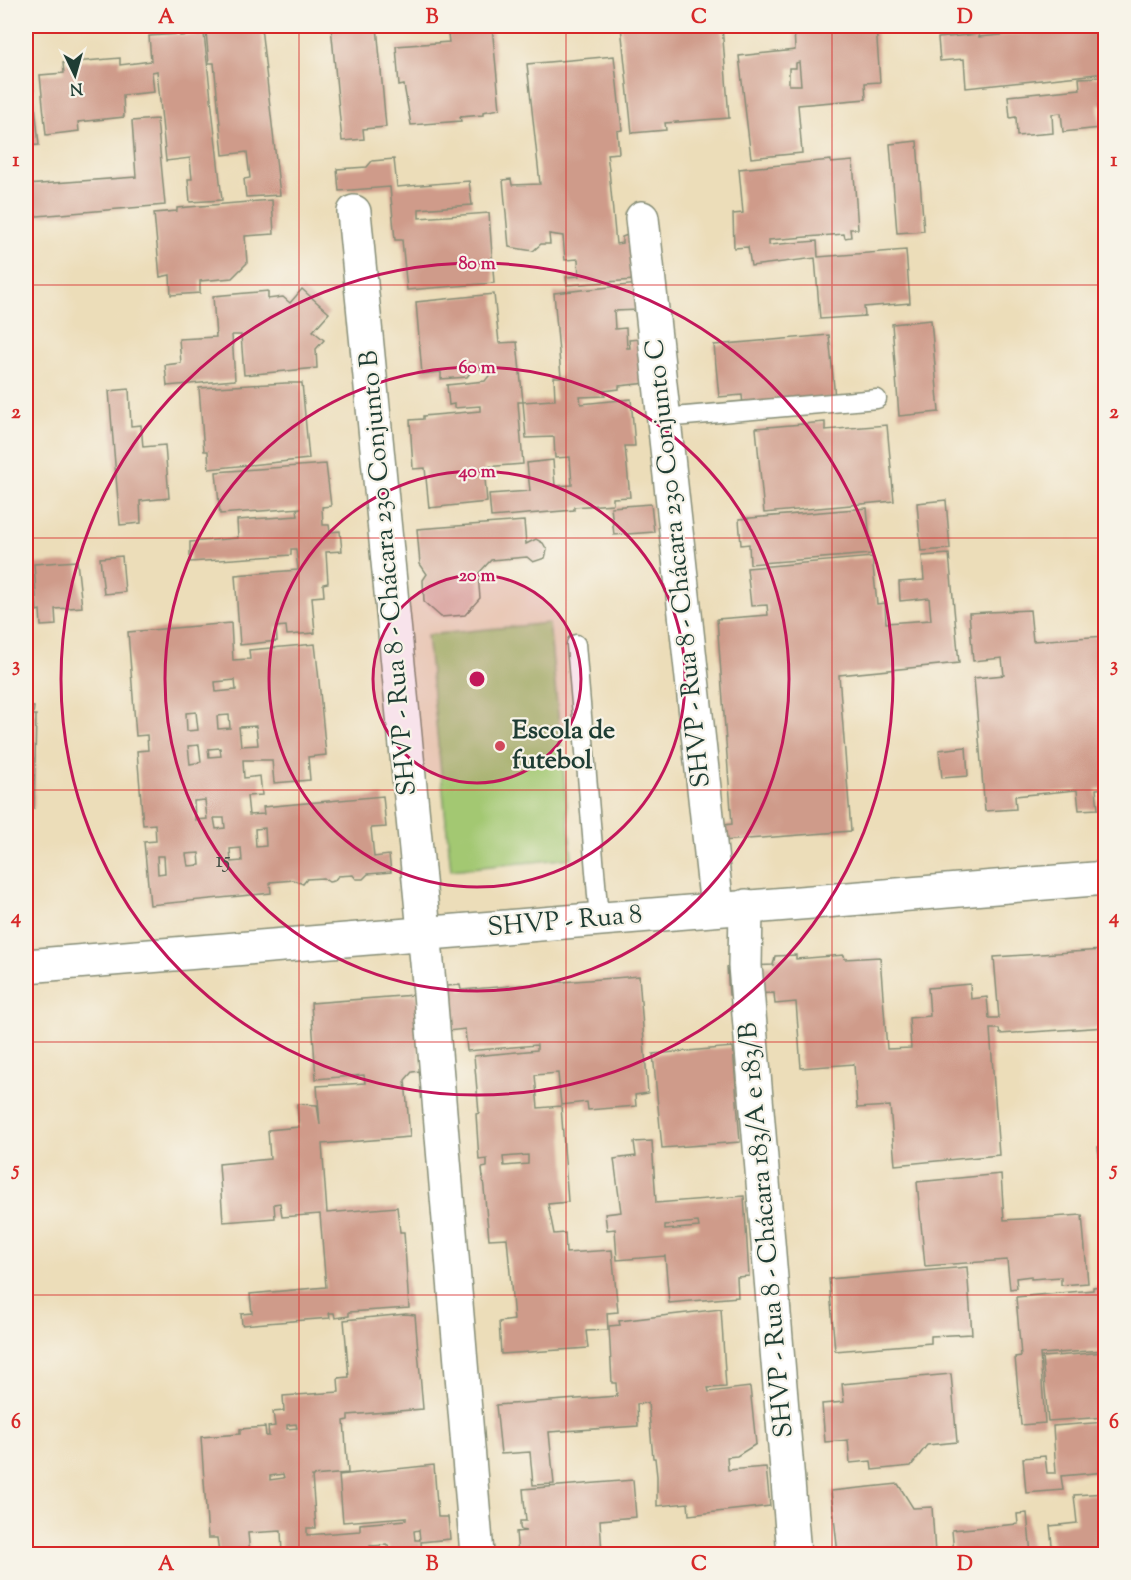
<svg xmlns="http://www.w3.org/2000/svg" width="1131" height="1580" font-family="'Sorts Mill Goudy',serif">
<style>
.green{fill:#a3c872;stroke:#618253;stroke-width:1.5}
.building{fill:#cf9b8a;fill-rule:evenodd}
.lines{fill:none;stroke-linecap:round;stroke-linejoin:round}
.service-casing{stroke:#868d76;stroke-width:21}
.minor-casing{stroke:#868d76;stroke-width:36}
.tertiary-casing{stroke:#868d76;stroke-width:36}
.service{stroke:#fff;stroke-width:18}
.minor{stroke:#fff;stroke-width:33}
.tertiary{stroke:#fff;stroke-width:33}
.grid{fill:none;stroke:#d62828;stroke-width:1.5;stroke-opacity:0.55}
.ring{fill:none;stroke:#c2185b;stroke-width:3}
.poi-dot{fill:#d1495b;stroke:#f7f3e8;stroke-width:2}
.labels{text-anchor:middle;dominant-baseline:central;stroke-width:4.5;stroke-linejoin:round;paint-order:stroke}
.number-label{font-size:22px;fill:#4b544a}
.street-label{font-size:26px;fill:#1f3d34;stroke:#f7f3e8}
.poi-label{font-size:26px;font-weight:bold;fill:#1f3d34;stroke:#f7f3e8;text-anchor:start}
.centre{fill:#c2185b;stroke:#f7f3e8;stroke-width:3}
.ring-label{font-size:18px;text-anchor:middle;font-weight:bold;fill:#c2185b;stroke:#f7f3e8;stroke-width:4.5;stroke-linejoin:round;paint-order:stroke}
.neatline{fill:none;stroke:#d62828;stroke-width:2}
.grid-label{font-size:20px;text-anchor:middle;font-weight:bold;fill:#d62828}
</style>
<rect width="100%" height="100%" fill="#f7f3e8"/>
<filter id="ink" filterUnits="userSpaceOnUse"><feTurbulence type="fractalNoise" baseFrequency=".0167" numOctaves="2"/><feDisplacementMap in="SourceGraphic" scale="12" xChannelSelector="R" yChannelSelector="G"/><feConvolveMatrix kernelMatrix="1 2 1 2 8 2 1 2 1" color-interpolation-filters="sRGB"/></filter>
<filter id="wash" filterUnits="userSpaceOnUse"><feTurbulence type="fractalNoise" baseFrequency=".008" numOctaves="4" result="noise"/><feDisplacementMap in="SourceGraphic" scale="24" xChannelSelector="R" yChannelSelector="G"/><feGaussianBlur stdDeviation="1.35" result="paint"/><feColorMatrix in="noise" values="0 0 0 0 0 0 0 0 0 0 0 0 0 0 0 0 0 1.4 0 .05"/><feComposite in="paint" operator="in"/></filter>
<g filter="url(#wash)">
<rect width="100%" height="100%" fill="#ecddb9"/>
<path class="green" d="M549,623l23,235 -121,12 -24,-235z"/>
<g id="blocks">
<g class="building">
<path d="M331,26h46l9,101 -23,2 1,10 -22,2z"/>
<path d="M447,26h45l8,83 -17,3v3l-23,2 1,4 -50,4 -7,-40 -5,1 -3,-40 53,-4z"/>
<path d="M621,26h101l7,92 -64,5 1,7 -34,3z"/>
<path d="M794,26h82l4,56 -15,1 1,16 -68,6 4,48 -51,5 -12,-102 56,-6zM799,62l2,23h-12v-17h7v-5z"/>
<path d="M1106,26v47l-140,15 -2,-29 -24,2 -2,-23 41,-4v3z"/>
<path d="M261,27l19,168 -34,2 -2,-18 6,-1 -3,-26 -24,3 -9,-92h-5l-3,-31z"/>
<path d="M180,34v2l24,-2 18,166 -32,2 -2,-23h4l-2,-21 -24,3 -9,-90 -5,1 2,20 -31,3 1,22 -46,5 1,9 -33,4 -6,-60 24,-2 -1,-10 57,-5v7l31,-4 -2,-25z"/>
<path d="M26,46h3l10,99 -13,1z"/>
<path d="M614,56l8,74 -5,1 2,22 -12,1 2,16 7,74 6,-1v-6l8,-3 4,46 -67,5 -1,-8 13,-1 -1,-17 -13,1 -2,-24 -14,-2 1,10h-9l-8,7 -24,-4 -6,-67 8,-1 1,6 28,-1 -13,-120z"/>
<path d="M1103,77l2,27 -7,1 2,23 -37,4 -2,-19 -9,1 1,19 -36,3 -1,-19 -6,1 -2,-22 72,-7 -1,-11z"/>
<path d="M157,119l8,86 -139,12v-32l110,-8 -4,-56z"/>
<path d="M917,141l7,90 -27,2 -7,-89z"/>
<path d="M394,159l3,28 72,-6 3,24 -53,4v9l70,-5 5,70 -87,7 -5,-50h-7l-5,-53 -51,4 -2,-22 30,-2 5,-6z"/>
<path d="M831,160v3l22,-2 5,68h-8l1,8 -6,1 -1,-4 -75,6v5l48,-4 1,16 88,-7 4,53 -46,4 1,9 -45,3 -5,-61 -64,8 -3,-19 -14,1 -1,-34 10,-1 -4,-44z"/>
<path d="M272,200l2,34 -29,2 2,27 -15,15 -32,3v12l-29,2 -1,-20 -10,2 -6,-64 23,-2v-3z"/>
<path d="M638,284l2,26 -26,1 1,18 11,-1 1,20h3l-1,-8 12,-1 6,44 -28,3v3l-15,2 1,5 -25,1 1,7 50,-5 4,47h-10l5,51 -17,1v6l-39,3v3l-83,7 -2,-23 41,-3 -3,-28 26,-3 2,26 17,-1 -2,-28 -15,1 -1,-21 -28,1 -3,-36h-5l5,62 -39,3 3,35 -58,6 -4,-40 -12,1 -3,-49 13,-1v-3l57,-5v-5l-26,2v-4l-5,1 -2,-20 38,-4 11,-14 -24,3 -5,7 -26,2v-7l-19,2 -6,-72 78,-8 5,49 18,-1 6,60 30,-2h2l-1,-23h7l-7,-84z"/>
<path d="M302,289l27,24 -16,18 11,9 -8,9 1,19 -73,7 -3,-40h-9l3,45 -68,6 -2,-21 16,-2 -2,-24 37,-2 -3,-41 55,-5v8l15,-2 7,6z"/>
<path d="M931,320l8,92 -40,4 -7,-92z"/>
<path d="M829,335l6,63 -92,8 -1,-11 -23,2 -5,-52z"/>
<path d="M286,383h16l7,76 -100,10 -1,-18h-4l-5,-63z"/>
<path d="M129,389l2,37 10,-1 2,22 22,-2 4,53 -29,3 1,22 -21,2 -11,-134z"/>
<path d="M825,422v8l62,-5 7,76 -130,12 -8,-85z"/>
<path d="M326,464l5,42 -9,1 1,18h6l1,7 10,-1 2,20 -16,1 2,31 -5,1 1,12 -12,1 3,36 -28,2 -1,-9 -10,1 1,14 -37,4 -5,-70 63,-5 -2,-21h-5v6l-101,7v-20l48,-4 -1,-18 61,-4 -1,-7 4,-1 -81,6 -4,-42z"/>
<path d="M946,500l4,49 -29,2 -4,-48z"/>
<path d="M651,504l3,28 -40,3 -3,-28z"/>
<path d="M867,508l4,46 -121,10 -1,-20 -8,1 -2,-26z"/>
<path d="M524,521l2,23 10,-5 7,4 4,7 -2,8 -12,4 -6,-5 -36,3 -13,14 2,24 -15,17 -24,2 -17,-15 -1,-22 4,-6 -7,-10 -3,-35z"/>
<path d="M949,554l10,109 -120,12 12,156 -143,11 -2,-15 26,-3 -15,-205 51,-4 -1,-10 -16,1 -4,-38 125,-11 5,47 8,-1 1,20 45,-3 -2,-22 -29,3 -1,-19 25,-2 -2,-24z"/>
<path d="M122,556l3,36 -21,2 -4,-36z"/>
<path d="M77,561l5,46 -27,2 1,16 -15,1 -1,-16 -3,1 -3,-47z"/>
<path d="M32,599l1,19 -7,1v-19z"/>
<path d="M1030,610l3,31 73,-5v152l-10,1 2,20 -19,1 -2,-20 -62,6 1,13 -31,2 -11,-133 30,-3 -2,-17 -29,3 -4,-48z"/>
<path d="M231,623l2,37 17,-1 -1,-9 66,-6 3,27 8,84 -18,2 2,23 -36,3 -2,-23h-29l1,18 16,-2 2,19 -15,1 2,19 15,-1 -1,-7 120,-11 3,31 -15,1 3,29 15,-2 2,17 -23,2 -5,5h-7l-3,-4 -15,1 -4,5 -5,1 -6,-4 -16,1 -4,5 -9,-4 -24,2 1,11 -121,12 -6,-63 12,-1 -1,-17 -12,1 -6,-74 11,-1 -1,-15 -11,1 -8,-104zM235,680l1,10 -20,2 -1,-10zM196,712l2,18 -11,1 -1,-18zM229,715l1,13 -12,1 -1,-13zM256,726l2,19 -17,1 -2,-19zM199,745l2,17 -11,2 -2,-18zM220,748l1,8 -12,1 -1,-8zM205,800l2,19 -12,1 -1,-19zM214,818h10l1,10 -9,1zM265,828l1,18 -10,1 -1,-18zM241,848l1,13 -11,1 -1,-13zM199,853l1,12 -12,1 -2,-12zM157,856h7l1,17 -7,1z"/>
<path d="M26,706l8,1 -1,8h3l-2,93h-8z"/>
<path d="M966,747l2,29 -26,2 -3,-28z"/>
<path d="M1103,950l3,2v75l-106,7 -1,-5h-9l9,126 -104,10 -5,-59 -33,2 -3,-44 -53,4 -5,-66 -21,2 -1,-11 -45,2 -2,-28 46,-2 2,-9 21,-1v4l48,-4 1,4 35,-2 7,92 24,-1 -2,-30 21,-2 -2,-28 42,-4 1,15 16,-2 2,21h10l-5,-61z"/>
<path d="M639,976l9,117 -13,2 1,11 -48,4 -1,-8 -26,3 -3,-32 -23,2 3,33 23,-2 7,96 -20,2 6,30 11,-1 1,20 46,-3 6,62 -11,1 1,17 -22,1 2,17 -87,6 -2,-32 15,-2 -7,-82 -18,1 -7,-71 5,-1v-8l-8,1 -3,-46 3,-1 -5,-57 63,-6v-5l-70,6 -2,-22 -26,3 -4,-45 25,-2 1,5zM528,1155v9l-24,2 -1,-9z"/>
<path d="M413,990l26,45 -22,2 3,34 -8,1 -7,8 5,57 -88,7 5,69 70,-6 3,25h4l5,76 -60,4v4l-14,2 -1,-5h-5l1,5 -88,7 -1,-11 11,-1 -2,-19 76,-7 -6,-73 -38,3 -2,-14 -6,1 1,14 -52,4 -4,-58 51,-5 -2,-29 31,-3 -2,-23 20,1 3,20 -3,-39 48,-3 -1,-8 -48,4 -5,-76 103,-8z"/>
<path d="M733,1047l7,95 -78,6 -9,-94z"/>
<path d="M652,1141l4,62 88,-7 5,80 -12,1 1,20 -69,6 -4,-47 -48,4 -2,-31 -8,1 -2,-16 16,-2 -7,-53 22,-3 -2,-14zM698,1222l1,5 -34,3v-5z"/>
<path d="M1106,1146v55h-2l-6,-54z"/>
<path d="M1001,1174l3,46 78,-5 6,68 -27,2v-8l-30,2v-3l-15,2 1,10 -7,1 -3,-29 -82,6 -8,-84z"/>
<path d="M967,1267l5,67 -41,2v7l-96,8 -6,-72z"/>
<path d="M1106,1286v64l-66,4 5,69 -24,2 -6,-68 6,-1 -5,-59 77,-7v-3z"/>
<path d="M721,1309l5,78 -18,1 1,4 41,-5 6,57 -19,12 -10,1 1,13 38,-3 4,39 -81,9 -1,-12 -31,3v-30l-2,-18h-2l-5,-55 -11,1 1,22 -89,6 5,52 -21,1 -3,-33 -29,2 -5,-49 121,-9 -1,-13h-4l-3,-57 11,-1 -1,-4z"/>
<path d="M406,1314l9,1 8,94 -75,6v5l-4,1 4,52 -36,3 4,52h-9v7l53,-4v-7l46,-4v-3l-63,5 -4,-47 95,-10 4,52h10l2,22 -29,3 1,12h-140l-1,-23 -33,2 2,21h-31l-2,-16h-9l-7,-101 39,-3v-5l25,-2 1,9h3l-1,-9 7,-1 -2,-14 11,-1 -1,-15 56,-4 -1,-14 11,-1 -5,-57zM296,1424l1,4 -10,1v-4zM283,1474l1,4 -14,2v-4zM419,1530l1,10h-5l-1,-9zM388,1545l1,6 -19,1v-6z"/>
<path d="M1106,1352v65l-58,4 -6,-64z"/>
<path d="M951,1374l6,68 -30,3 -16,21 -39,4 -1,-9 -21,2 -2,-23 -23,2 -3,-38 22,-2 -2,-18z"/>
<path d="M1106,1422v50l-45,4 2,14 -37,3 -3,-35 22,-2 2,17h9l-3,-47z"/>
<path d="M633,1480l3,37 -36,3 2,34h-84l-2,-22 10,-1 -5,-1 -1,-3v-6h6l-3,-32z"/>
<path d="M898,1484l15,24 19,-1 3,47h-97l-7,-63z"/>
<path d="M1106,1493v61h-53l-3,-28 27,-3 -3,-28z"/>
<path d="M1027,1513l4,41h-77l-2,-24 66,-6 -1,-10z"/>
</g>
</g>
</g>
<g filter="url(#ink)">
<use href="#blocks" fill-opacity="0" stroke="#868d76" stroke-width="1.5"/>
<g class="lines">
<defs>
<g id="service">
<path d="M663,418l214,-19"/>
<path d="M576,644l23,275"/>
</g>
<g id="minor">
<path d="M354,212l76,781 47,561"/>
<path d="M642,218l75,690"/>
<path d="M746,906l-1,60 49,588"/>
</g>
<path id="tertiary" d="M26,966l1080,-88"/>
</defs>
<use href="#service" class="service-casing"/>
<use href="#minor" class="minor-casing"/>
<use href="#tertiary" class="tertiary-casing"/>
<use href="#service" class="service"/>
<use href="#minor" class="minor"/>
<use href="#tertiary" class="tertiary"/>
</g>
</g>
<path class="grid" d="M299,26v1528M566,26v1528M832,26v1528M26,285h1080M26,538h1080M26,790h1080M26,1042h1080M26,1295h1080"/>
<circle cx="477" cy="679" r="104" fill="#c2185b" fill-opacity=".12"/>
<g class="ring">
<circle cx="477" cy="679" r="104"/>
<circle cx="477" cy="679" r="208"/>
<circle cx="477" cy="679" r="312"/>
<circle cx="477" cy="679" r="416"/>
</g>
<circle class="poi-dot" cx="500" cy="746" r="6"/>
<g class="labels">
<g class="number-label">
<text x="223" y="862">15</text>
</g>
<g class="street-label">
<text transform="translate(679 563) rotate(-96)">SHVP - Rua 8 - Chácara 230 Conjunto C</text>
<text transform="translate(389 573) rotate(-95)">SHVP - Rua 8 - Chácara 230 Conjunto B</text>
<text transform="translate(565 922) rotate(-5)">SHVP - Rua 8</text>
<text transform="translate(767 1230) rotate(-95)">SHVP - Rua 8 - Chácara 183/A e 183/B</text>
</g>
<g class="poi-label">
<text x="512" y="731">Escola de<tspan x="512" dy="30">futebol</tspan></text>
</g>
</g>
<circle cx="477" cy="679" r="9" class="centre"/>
<g class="ring-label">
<text x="477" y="269">80 m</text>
<text x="477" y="373">60 m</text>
<text x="477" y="477">40 m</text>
<text x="477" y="581">20 m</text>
</g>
<rect width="1131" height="1580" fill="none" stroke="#f7f3e8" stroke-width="66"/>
<g transform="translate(75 75) rotate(175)" stroke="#f7f3e8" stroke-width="4.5" paint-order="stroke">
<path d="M0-4.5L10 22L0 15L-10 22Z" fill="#1f3d34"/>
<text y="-9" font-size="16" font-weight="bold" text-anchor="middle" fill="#1f3d34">N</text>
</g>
<rect x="33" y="33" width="1065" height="1514" class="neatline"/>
<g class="grid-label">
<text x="166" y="23">A</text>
<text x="432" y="23">B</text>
<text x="699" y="23">C</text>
<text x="965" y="23">D</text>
<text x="16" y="166">1</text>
<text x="1114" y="166">1</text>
<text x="16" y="418">2</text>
<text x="1114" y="418">2</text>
<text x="16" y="671">3</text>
<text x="1114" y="671">3</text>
<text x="16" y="923">4</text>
<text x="1114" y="923">4</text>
<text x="16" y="1175">5</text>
<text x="1114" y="1175">5</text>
<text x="16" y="1428">6</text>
<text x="1114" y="1428">6</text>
<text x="166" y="1570">A</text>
<text x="432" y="1570">B</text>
<text x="699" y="1570">C</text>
<text x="965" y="1570">D</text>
</g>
</svg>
